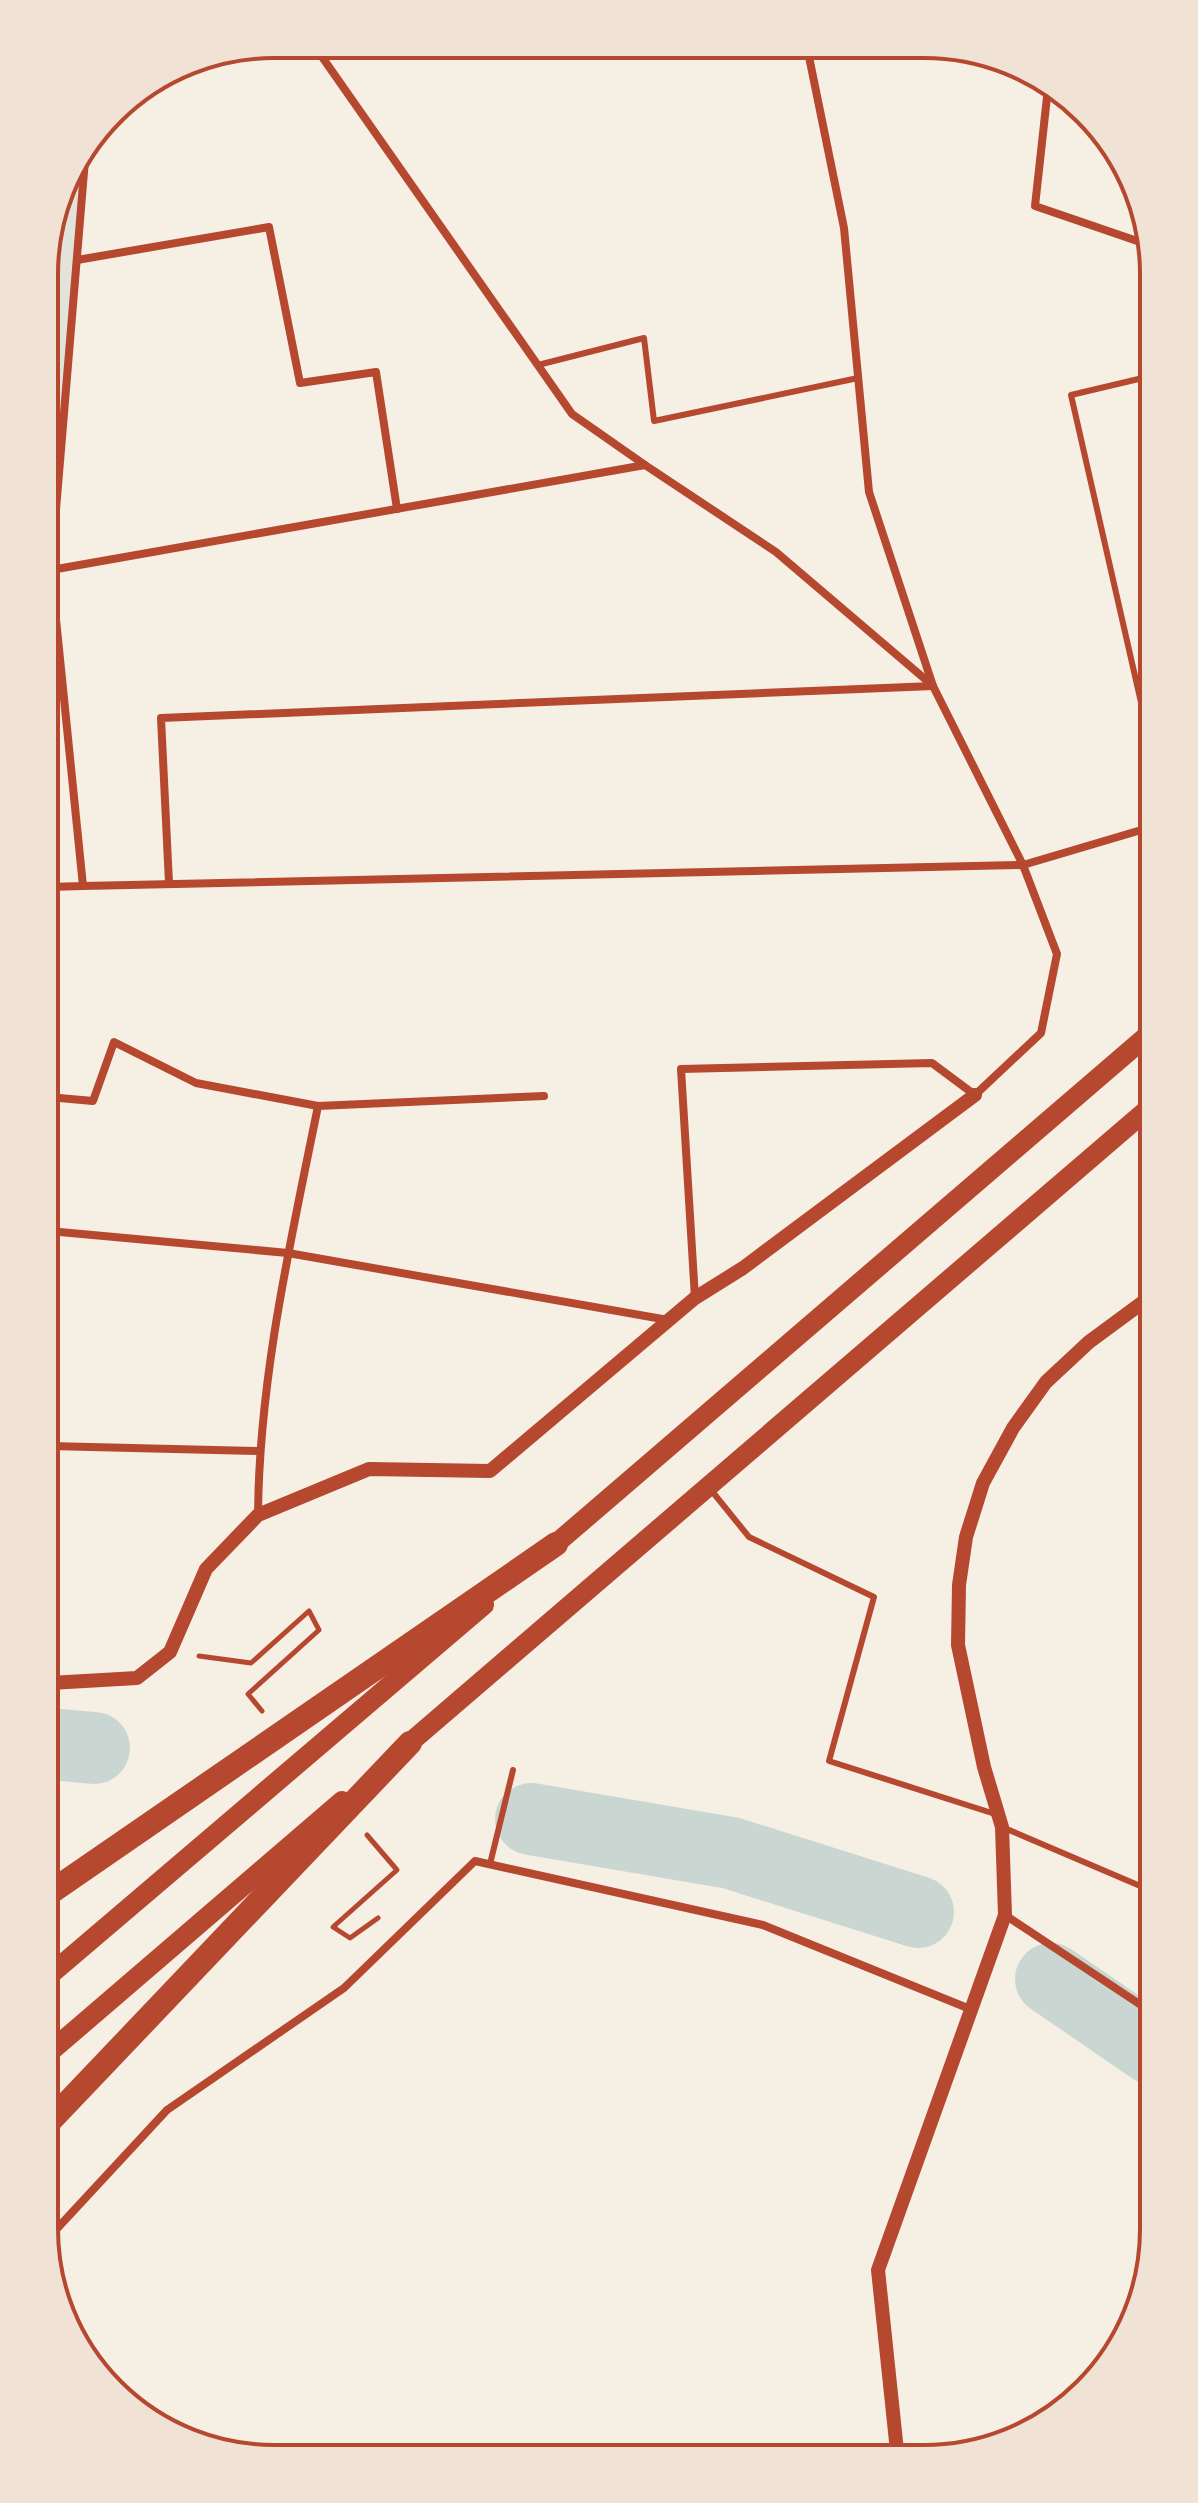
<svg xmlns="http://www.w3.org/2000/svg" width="1198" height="2503" font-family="Bitter,serif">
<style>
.green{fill:#e2e4dc}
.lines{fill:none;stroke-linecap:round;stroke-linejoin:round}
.river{stroke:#c9d6d2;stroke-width:72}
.path{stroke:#b5482f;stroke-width:5}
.service{stroke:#b5482f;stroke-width:6}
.minor{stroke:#b5482f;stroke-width:8}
.tertiary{stroke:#b5482f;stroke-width:14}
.primary{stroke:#b5482f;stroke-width:20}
.motorway{stroke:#b5482f;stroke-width:24}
.rim{fill:none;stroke:#b5482f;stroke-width:4}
</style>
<rect width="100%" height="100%" fill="#f6efe4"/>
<path class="green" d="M73,165l12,1 -34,404 -4,-1 -1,-324z"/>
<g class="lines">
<g class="river">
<path d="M50,1744l44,4"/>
<path d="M531,1819l200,34 187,59"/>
<path d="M1051,1979l102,70"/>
</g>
<g class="path">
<path d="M199,1656l52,7 58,-52 10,19 -71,64 14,17"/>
<path d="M367,1835l30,35 -64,57 17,11 28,-20"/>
</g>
<g class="service">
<path d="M538,365l106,-27 10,83 204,-43"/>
<path d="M1147,377l-76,18 77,338"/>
<path d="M711,1490l38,47 125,60 -45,164 166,53"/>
<path d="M1002,1827l150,64"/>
<path d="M490,1864l23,-94"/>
</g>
<g class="minor">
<path d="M313,44l259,370 73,51"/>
<path d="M1048,88l-13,118 111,38"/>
<path d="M77,260l192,-33 31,156 76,-11 21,137"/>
<path d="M51,570l594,-105 131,87 156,133"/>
<path d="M169,883l-8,-165 772,-32"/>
<path d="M83,886l940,-21 125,-37"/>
<path d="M48,887l35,-1 -32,-316 35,-422"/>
<path d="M48,1097l45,4 21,-59 82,41 122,23c-27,134 -59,272 -60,409"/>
<path d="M318,1106l226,-10"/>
<path d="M49,1231l239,22 380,67"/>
<path d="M695,1298l-14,-229 251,-6 43,32 66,-62 16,-79 -34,-89 -90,-179 -64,-194 -25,-264 -37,-181"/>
<path d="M49,1446l210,5"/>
<path d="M1005,1915l148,98"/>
<path d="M52,2234l115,-124 177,-122 131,-127 288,64 207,84"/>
</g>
<g class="tertiary">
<path d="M50,1683l87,-5 33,-26 36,-83 52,-54 111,-46 121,2 205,-173 48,-30 232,-173"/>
<path d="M897,2451l-19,-181 127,-355 -3,-88 -18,-60 -26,-122 1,-60 7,-48 17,-54 30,-55 33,-46 43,-40 61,-45"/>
</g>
<g class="primary">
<path d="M544,1554l605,-520"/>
<path d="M399,1752l750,-644"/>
<path d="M51,1974l433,-369"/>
<path d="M51,2051l291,-250"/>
</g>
<g class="motorway">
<path d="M51,1892l505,-348"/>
<path d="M51,2120l359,-377"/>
</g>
</g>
<path d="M0 0H1198V2503H0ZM274 58H924A216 216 0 0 1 1140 274V2229A216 216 0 0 1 924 2445H274A216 216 0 0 1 58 2229V274A216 216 0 0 1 274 58Z" fill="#f1e2d6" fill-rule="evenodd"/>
<path class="rim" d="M274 58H924A216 216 0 0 1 1140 274V2229A216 216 0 0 1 924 2445H274A216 216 0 0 1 58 2229V274A216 216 0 0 1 274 58Z"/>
</svg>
